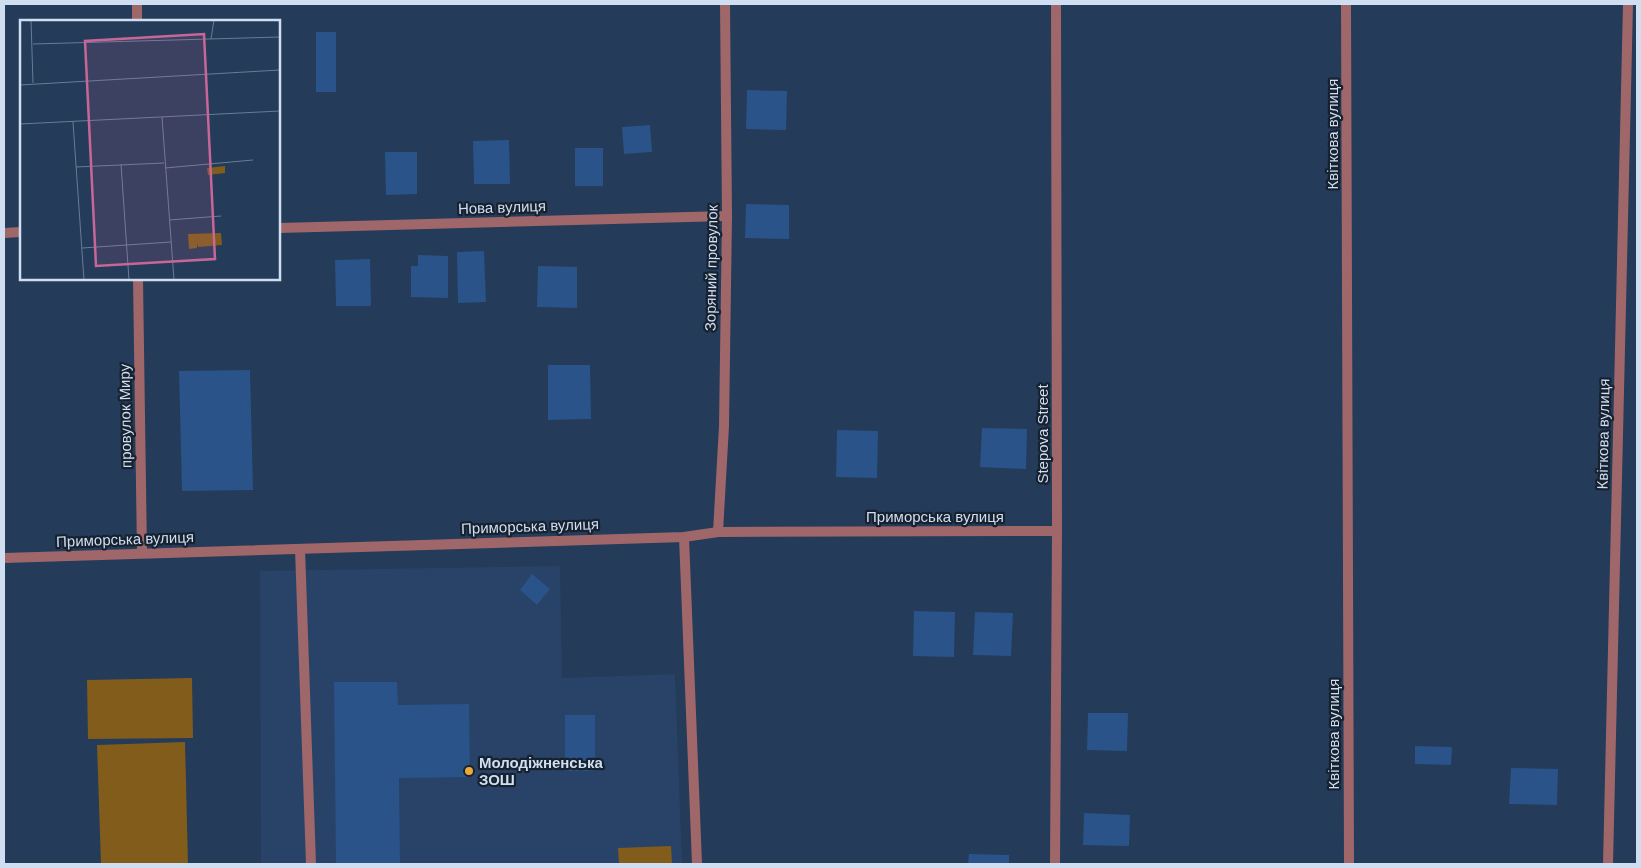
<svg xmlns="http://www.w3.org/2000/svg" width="1641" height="868" font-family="Arial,sans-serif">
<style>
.built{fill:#284367}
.green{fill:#825c1b}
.building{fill:#295389}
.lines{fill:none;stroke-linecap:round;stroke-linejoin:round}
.lane{stroke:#9f676a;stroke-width:10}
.street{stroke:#9f676a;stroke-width:10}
.poi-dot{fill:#eca93a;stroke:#172230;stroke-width:2}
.labels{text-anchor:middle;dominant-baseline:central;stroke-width:4.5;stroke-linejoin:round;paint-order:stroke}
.street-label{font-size:15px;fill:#d0def1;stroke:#172230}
.poi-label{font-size:15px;font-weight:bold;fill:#d0def1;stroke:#172230;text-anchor:start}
.inset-road{fill:none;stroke:#697c96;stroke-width:1}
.view{fill:#c86797;fill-opacity:0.15;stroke:#c86797;stroke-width:2.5}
.inset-edge{fill:none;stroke:#d0def1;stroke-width:2.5}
</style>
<rect width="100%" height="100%" fill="#243b59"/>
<path class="built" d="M560,566l2,112 113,-4 7,190h-421l-1,-293z"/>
<g class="green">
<path d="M192,678l1,60 -105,1 -1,-59z"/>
<path d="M185,742l3,122h-87l-4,-119z"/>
<path d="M671,846l1,18h-53l-1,-16z"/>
</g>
<g class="building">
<rect x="316" y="32" width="20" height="60"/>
<path d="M747,90l40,1 -1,39 -40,-1z"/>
<path d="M650,125l2,27 -28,2 -2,-27z"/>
<path d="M509,140l1,44h-36l-1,-43z"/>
<rect x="575" y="148" width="28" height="38"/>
<path d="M385,152h32v42l-31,1z"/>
<path d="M746,204l43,1v34l-44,-1z"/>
<path d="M484,251l2,51 -28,1 -1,-51z"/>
<path d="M418,255l30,1v42l-37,-1v-31h7z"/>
<path d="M370,259l1,47h-35l-1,-46z"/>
<path d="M538,266l39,1v41l-40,-1z"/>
<path d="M548,365h42l1,54 -43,1z"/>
<path d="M250,370l3,120 -71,1 -3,-120z"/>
<path d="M982,428l45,1 -1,40 -46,-2z"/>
<path d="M837,430l41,1 -1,47 -41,-1z"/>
<path d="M532,574l18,15 -13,16 -17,-15z"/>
<path d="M914,611l41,1 -1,45 -41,-1z"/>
<path d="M975,612l38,1 -2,43 -38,-1z"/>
<path d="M334,682h63l1,23 71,-1 1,73 -71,1 1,86h-64z"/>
<path d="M1088,713h40l-1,38 -40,-1z"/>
<rect x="565" y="715" width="30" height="56"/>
<path d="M1415,746l37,1 -1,18 -36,-1z"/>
<path d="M1511,768l47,1 -1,36 -48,-1z"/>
<path d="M1084,813l46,2 -1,31 -46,-1z"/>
<path d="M969,854l40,1v9h-41z"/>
</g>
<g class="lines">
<g class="lane">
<path d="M684,537l13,327"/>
<path d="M300,549l11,315"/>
</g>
<g class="street">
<path d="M137,4v17"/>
<path d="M1346,4l3,860"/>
<path d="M279,228l448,-12"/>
<path d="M4,233l17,-1"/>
<path d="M138,279l4,274"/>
<path d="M718,532l6,-106 3,-210 -2,-212"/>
<path d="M4,558l680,-21 34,-5 339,-1"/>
<path d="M1055,864l2,-333 -1,-527"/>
<path d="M1608,864l20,-860"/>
</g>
</g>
<circle class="poi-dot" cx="469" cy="771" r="5"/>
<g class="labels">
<g class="street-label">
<text transform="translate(1332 134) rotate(-90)">Квіткова вулиця</text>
<text transform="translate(502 207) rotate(-2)">Нова вулиця</text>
<text transform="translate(711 268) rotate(-89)">Зоряний провулок</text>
<text transform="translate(125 416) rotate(-91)">провулок Миру</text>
<text transform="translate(1042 434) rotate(-90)">Stepova Street</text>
<text transform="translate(1603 434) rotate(-89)">Квіткова вулиця</text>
<text x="935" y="516">Приморська вулиця</text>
<text transform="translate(530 526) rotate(-2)">Приморська вулиця</text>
<text transform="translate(125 539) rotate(-2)">Приморська вулиця</text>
<text transform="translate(1333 734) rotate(-90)">Квіткова вулиця</text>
</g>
<g class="poi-label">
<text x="479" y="762">Молодіжненська<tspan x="479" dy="17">ЗОШ</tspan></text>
</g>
</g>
<g transform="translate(20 20)">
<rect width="260" height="260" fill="#243b59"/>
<path d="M205,146v7l-17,2 -1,-7zM201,213l1,12 -24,2 -1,-4v5l-8,1 -1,-15z" fill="#825c1b"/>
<path class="inset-road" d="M11,0l2,63M191,19l3,-19M13,24l247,-7M0,65l260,-15M142,97l12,163M53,102l11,158M0,104l260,-13M101,144l8,116M56,147l88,-4M145,148l88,-8M149,200l52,-4M62,228l89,-6"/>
<path class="view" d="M184,14l11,225 -119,7 -11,-225z"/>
<rect width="260" height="260" class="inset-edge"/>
</g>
<rect width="1641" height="868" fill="none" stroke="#d0def1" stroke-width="10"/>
</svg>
